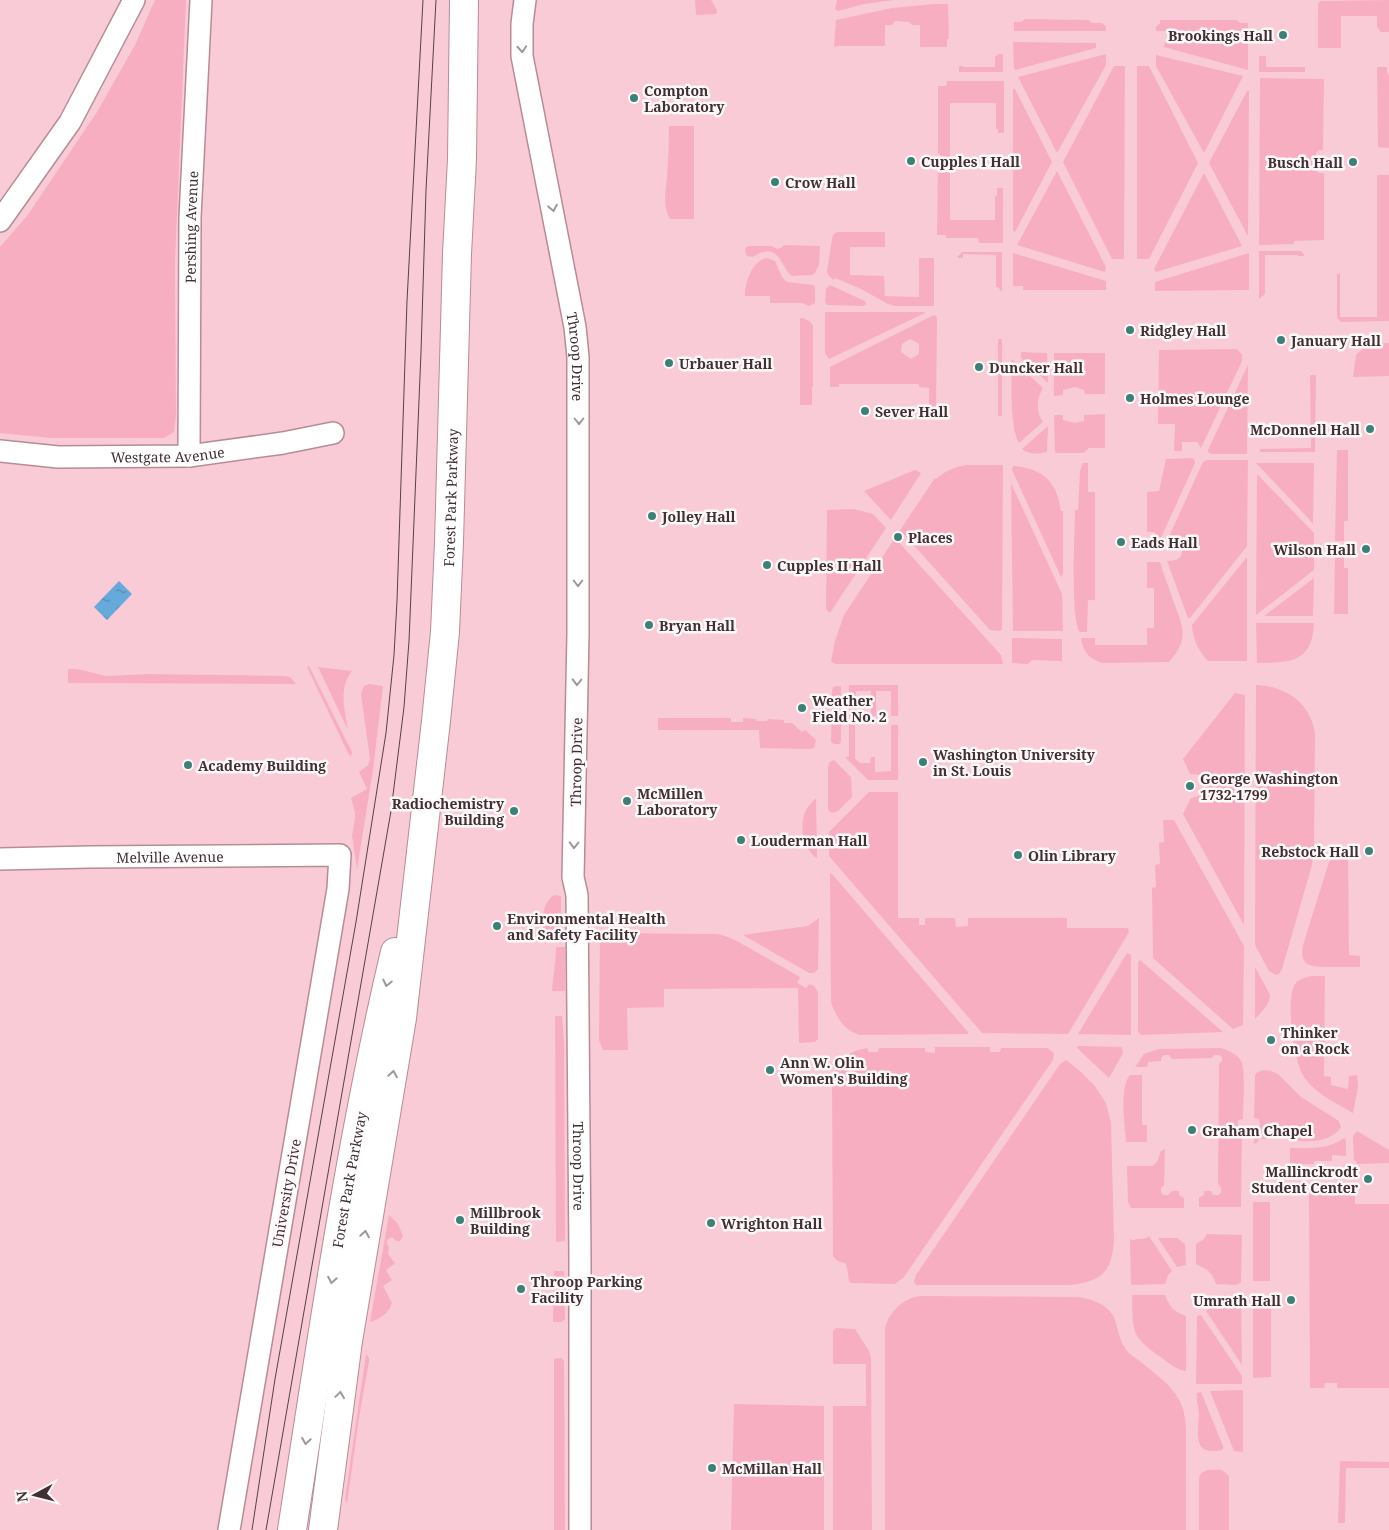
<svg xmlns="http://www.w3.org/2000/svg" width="1389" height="1530" font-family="'Noto Serif',serif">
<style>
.green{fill:#f8aec1;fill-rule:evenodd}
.water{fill:url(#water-ripples)}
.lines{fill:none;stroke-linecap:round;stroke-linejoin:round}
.minor-casing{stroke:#b78c96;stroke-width:24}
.primary-casing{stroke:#b78c96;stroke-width:30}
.minor{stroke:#fff;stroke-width:21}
.primary{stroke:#fff;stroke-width:28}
.tram{stroke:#564145;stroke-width:1}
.oneway{stroke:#a09799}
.poi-dot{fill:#3c8177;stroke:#fdf8fa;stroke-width:2}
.labels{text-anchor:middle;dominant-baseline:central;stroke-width:5;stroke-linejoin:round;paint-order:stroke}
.poi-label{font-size:14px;font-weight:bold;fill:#412f33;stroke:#fdf8fa;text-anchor:start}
.street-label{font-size:14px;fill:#412f33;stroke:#fdf8fa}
</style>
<defs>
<pattern id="water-ripples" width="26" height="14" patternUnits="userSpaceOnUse" patternTransform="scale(1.25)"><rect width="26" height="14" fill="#66a9db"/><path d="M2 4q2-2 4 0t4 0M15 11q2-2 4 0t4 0" fill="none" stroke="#568ab2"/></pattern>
</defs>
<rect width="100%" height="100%" fill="#f9cbd6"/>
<g class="green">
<path d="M155,0h31l-11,263 1,153 -2,16 -10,6h-113l-51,-5v-186l27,-31 70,-104 38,-67z"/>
<path d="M695,0h16l6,10 -1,4 -20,1z"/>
<path d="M837,0h57l-30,4 -26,7 -3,-2z"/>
<path d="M1389,0v32h-8l-4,-5v-11h-36v32h-23v-43l2,-4z"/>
<path d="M935,4h13l1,35h-2v8h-27v-22h-8l-3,-3 -14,-1 -3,4h-7v21h-48l-3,1 2,-27 56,-12z"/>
<path d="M1025,19l64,1 2,3h11l4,4v4h-92v-9h7z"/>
<path d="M1160,20h77l3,3h8v8h-92v-4l4,-4z"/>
<path d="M1013,42l83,1v5l-81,22 -1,-2z"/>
<path d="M1165,42h83v28l-84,-23z"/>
<path d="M998,54h5v18h-44v-6h4v1h32v-10z"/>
<path d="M1106,54v11l-49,88 -39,-76z"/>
<path d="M1156,55l87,21 -39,77 -48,-87z"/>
<path d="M1259,56h7v11h39v5h-46z"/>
<path d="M1114,66h11l-1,193h-12l-49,-97z"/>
<path d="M1137,66h12l49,97 -49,96h-12z"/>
<path d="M1377,67h10v5l2,4v72l-11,-1z"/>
<path d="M1260,78l64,1 -1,71h-4l-3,3v17l3,3h5v67l-30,1v3l-35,1z"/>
<path d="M947,81h57v52h-6v-4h-2v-26h-46v117h45v-24h2v-8h6v55h-24l-1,-5h-32v-3h-9l1,-66 3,-3v-10l-3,-3v-67h8z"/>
<path d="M1013,89h2l37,73 -37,70 -2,-1z"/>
<path d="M1247,91h2l-1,145 -39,-73z"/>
<path d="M669,126h25v93h-24c-8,-14 -4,-27 -3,-42 1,-17 2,-34 2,-51z"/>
<path d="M1057,171l49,96 -1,5 -88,-27z"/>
<path d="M1204,173l38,73 -86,26 -2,-3z"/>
<path d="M1377,175h12v146l-48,1 -4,-4v-44h3v43h37z"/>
<path d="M837,232h48v15h-35v28l34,1 1,20 34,1v-39h15v48h-39l-7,-2 -27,-15 -26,-11 -1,2c-4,-3 -6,-4 -7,-9l5,-32 1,-4z"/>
<path d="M784,245l36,1 -1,19 -4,8 -3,2 -20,1c-10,-7 -12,-29 -29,-24 -4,1 -8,4 -11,5l-5,-1 -2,-4 1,-5 4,-1h22l5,3 4,-1z"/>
<path d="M1259,251h42l4,5h-7v-1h-33v39l-6,5z"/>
<path d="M962,252h40v40l-4,-5h-2v-32l-33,-1v4h-5v-2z"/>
<path d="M1013,253l93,28v9h-83v-4h-10z"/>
<path d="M1249,253v37l-94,1v-9z"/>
<path d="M767,258l8,3 7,16 5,5 27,3 1,3v15l-6,3 -7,-3h-32v-7h-25c0,-14 7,-35 22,-38z"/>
<path d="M830,285l35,16 1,3 -3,2 -36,-1 -2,-3 1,-13z"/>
<path d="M825,312h100v1l-96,46 -4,-6z"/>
<path d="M934,315l3,2 -1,92h-7v-21l-10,-1v-3h-80v3h-9v-20zM910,339l9,5v10l-8,5 -10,-7 1,-8z"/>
<path d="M800,318c5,0 11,3 13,8v61h-1v18h-12z"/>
<rect x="998" y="339" width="4" height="77"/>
<path d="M1381,343h8v33l-36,1 3,-22 9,-8z"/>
<path d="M1237,349l5,6v6l-41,87 -4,-6h-15v9h-8l1,-27h-17l1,-74z"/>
<path d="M1021,352l26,1 1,30 -27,-25z"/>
<path d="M1054,353h51v41h-20l-1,-4 -9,-3 -12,3v5l-9,1z"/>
<path d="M1012,359l31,29c-7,11 -7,24 0,34l-24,21c-10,-17 -7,-64 -7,-84z"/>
<path d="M1248,365l-1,89h-36l-3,-2v-2z"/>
<path d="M1310,375h6l-1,77h-55v-3l51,-1z"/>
<path d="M1105,414v34h-16l-4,4 -3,1h-25l-2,-1 -1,-37h9v5l12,3 9,-2v-6z"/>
<path d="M1048,426l-1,26c-7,2 -18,3 -25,-3z"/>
<path d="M1337,450h11v71h-4v20h-9z"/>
<path d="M1192,458l2,1 1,4 -35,77h-5v-8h-8v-40l12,-1 7,-32z"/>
<path d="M1207,460h41l-1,86 -57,72h-2l-21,-57c9,0 16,-1 15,-14 -3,-7 -8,-7 -15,-6l36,-79z"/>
<path d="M1083,463h5v29h7v108h-7l-1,32h-7c-10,-12 -5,-101 -5,-122h3l2,-39z"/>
<path d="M1256,463h58l-1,61 -5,-6z"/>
<path d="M967,465h36l-1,164 -2,2 -10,-1 -90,-100 35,-52 1,1c10,-9 19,-12 31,-14z"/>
<path d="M1013,466c29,2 44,15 48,45h2v63l-2,3 -49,-107z"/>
<path d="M915,470l6,3 -30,47 -27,-29z"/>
<path d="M1257,474l57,59v37l-58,45z"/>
<path d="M1011,483l51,111 1,37h-50z"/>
<path d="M854,509l19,5 13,14 -56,85 -4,-4 1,-99z"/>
<path d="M895,538l106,117 2,9h-167l-5,-2 4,-21 9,-26z"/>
<path d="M1335,554h9v14h4v46h-14z"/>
<path d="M1247,557v104h-39c-10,-11 -15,-21 -16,-36z"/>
<path d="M1147,562h13c4,13 9,26 13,38 10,27 17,39 -4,62l-67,1c-14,-5 -18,-10 -21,-25h14v7h52v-17h7v-40h-7z"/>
<path d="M1314,578l-1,38h-49z"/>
<path d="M1256,623h58c-2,41 -24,39 -57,40z"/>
<path d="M1012,638l50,1v22l-30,-1 -4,4 -16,-1z"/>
<path d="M309,666l43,86 -1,5 -3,-4 -41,-86z"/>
<path d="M318,667l34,4c-14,17 -7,39 -4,59z"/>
<path d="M68,669h9l29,7 42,-2 136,2 6,1 6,7 -228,-1z"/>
<path d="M369,684l14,2 -10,84 -16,99 -5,-34 3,-16v-7l-4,-14 16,-9 -8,-17 9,-7 2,-6 -9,-65 3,-8z"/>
<path d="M849,685h49v31h-7v-25h-15v25h-5v-25h-15v25h-7z"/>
<path d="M1256,685c30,1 55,18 59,49l-1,115 -2,16 -30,104 -3,5 -3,1 -7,-4 -14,-26z"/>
<path d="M841,686v55l-1,3h-6l-3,-2 1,-51 1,-4z"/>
<path d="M1235,693l10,2 -1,230 -61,-111 8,-16c14,-2 21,-10 11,-23l-12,-1 -7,-15z"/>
<path d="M658,718h73v4h12v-4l13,1v2h11l1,-2 16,1v3h8l10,9 3,-2 11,10 -2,8 -4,1 -50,-1 -1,-18h-101z"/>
<path d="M849,724h6v35l5,4h10l1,-6h4v15l16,-1v-46h7v55h-30l-23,-23h4z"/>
<path d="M834,760l17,17 1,20 -14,14 -5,2 -4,-2 -1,-3v-41l2,-5z"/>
<path d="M869,792h29v126h21v7h6v-7h30l1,9 12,-1v-8h99v10h61l1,4 -61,102 -86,-1 -153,-177v-24z"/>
<path d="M816,798l1,60c-15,-9 -18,-33 -11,-48 3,-5 6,-8 10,-12z"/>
<path d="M1163,820h11l70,126 -1,79 -10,4 -80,-71 -1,-70 4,-1 -1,-22 5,-1 -1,-21 5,-1z"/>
<path d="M1334,857h14l1,98 11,1v11c-10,0 -20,0 -29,0 -17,0 -33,1 -28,-22l26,-83z"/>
<path d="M830,873l2,1 136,158v2l-109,1c-16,-6 -22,-17 -28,-33z"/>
<path d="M554,895l7,1v42h-13c-10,-10 -6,-36 6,-43z"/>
<path d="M819,918l-1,51 -4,4h-5l-66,-38 65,-9z"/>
<path d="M600,933l117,1 8,2 12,5 63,36 -3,6 9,5 3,-4 5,2 4,6v47l-3,3 -16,1 -1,-55 -134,1v18l-37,1 1,42h-25l-4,-10z"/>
<path d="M556,947h9v44h-13c1,-15 4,-29 4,-44z"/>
<path d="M1127,953l4,2v80l-53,-1z"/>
<path d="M1140,960l83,72 -82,3 -3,-3v-70z"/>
<path d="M1255,967l15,28c0,10 -9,17 -15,24z"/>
<path d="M1312,976h13l-1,100 7,1v8l17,4 1,-13 8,-1 1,12 -5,26c-17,-10 -37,-19 -49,-36 -10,-14 -19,-78 -9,-93 4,-5 11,-7 17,-8z"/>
<path d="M555,1016h7l2,26 1,196v3l-9,1z"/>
<path d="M1079,1046l41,1 2,1 1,5 -14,25 -29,-27 -3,-4z"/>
<path d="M935,1047h55v5h10l1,-4h46l7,5 -1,7 -149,217 -9,7 -45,-1c-3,-6 -1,-14 -5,-20 -5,-1 -9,-2 -12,-7l-1,-171c3,-22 13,-34 36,-37v4h10l1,-4h46v4l10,1z"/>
<path d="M1221,1048c7,2 16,6 20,13 5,8 2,47 2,58l-5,1v10h4l-1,77h-42v-9l5,-3v-4h7l2,4h6l2,-3v-4l-3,-4 1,-120 3,-3v-4l-3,-2h-5l-2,3 -40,1 -3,-4h-5l-3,3v3l-13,1 -1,5h-12l9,-13 14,-5z"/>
<path d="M1066,1060l14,11 14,14 12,18 5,20 3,117c-2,32 -12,41 -43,45h-155l-2,-3 2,-7 144,-211z"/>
<path d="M1263,1070l8,1 7,3 23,23 38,24 2,6c-11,17 -34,14 -51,14v-3h-4l-4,-8 -9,-1 -5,4 -2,6h-7l-1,3 -4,2v-13l3,-1 3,-6 -1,-5 -5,-1 1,-42 1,-3z"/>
<path d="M1130,1075h12v50h5v17h-21c-1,-17 -7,-54 4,-67z"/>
<path d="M1357,1131l32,19v13l-32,1 -1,-3 -2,-1 -1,-24z"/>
<path d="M1344,1138l2,2v16l-14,-1v6h-18v3h-24v-16c20,0 37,2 54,-10z"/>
<path d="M1165,1149l-1,36 -3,3v4l2,3h5l4,-4h7v4l5,3v10h-53l-3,-6 -1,-36h25c6,-3 7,-9 8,-14z"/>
<path d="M1309,1194h46v10h34v184h-52v-5h-12l-1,5h-14z"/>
<rect x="1253" y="1202" width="17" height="79"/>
<path d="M389,1215l9,9 5,12 -3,5h-4l-4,-4 -5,3v4l2,3 -1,7 7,9 -9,7 6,10 -9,6 9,17c-2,9 -13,17 -22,19z"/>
<path d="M1207,1234l35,1 -1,48 -5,2 -20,-1c-3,-11 -9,-15 -20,-20v-20l8,-5z"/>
<path d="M1149,1236l23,35 -4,4 -3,9 -34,1 -1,-46 3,1c6,-2 12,0 16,-4z"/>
<path d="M1158,1238h19l8,6 1,21 -9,2z"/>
<path d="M554,1271h10l1,48 -3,3h-9z"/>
<path d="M1132,1295h33c4,11 9,17 21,21v55c-9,-1 -16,-7 -24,-13 -32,-22 -29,-26 -30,-63z"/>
<path d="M1217,1295l20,1 4,3 1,66 -36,-54 7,-6z"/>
<path d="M920,1296l158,1c12,2 27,6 34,17 7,11 5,26 17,39 3,3 8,6 12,9 25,21 44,31 45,67v101h-301v-202c5,-17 17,-29 35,-32z"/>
<path d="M1253,1299l18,1v77l-18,1z"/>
<path d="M1201,1315l41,61v8h-46l1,-68z"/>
<path d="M836,1328l19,1 14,22 2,7 1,172h-39v-124h33v-42h-33v-33z"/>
<path d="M366,1354l3,4v3l-10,57 -12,86 -2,-5z"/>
<path d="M561,1358l3,3 1,169h-11v-171z"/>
<path d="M1243,1390v62l-9,-1 -24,-60z"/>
<path d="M1201,1392l22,54v3c-4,2 -7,2 -11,2 -20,0 -13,-25 -13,-39 -1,-7 -3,-12 -2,-19z"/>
<path d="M734,1404l90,2v124h-93z"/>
<path d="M1340,1461l49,1v6h-43l-1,55h-7z"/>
<path d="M1222,1470l7,6v54h-30v-52c3,-10 13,-8 23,-8z"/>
</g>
<path class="water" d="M119,581l13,13 -25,26 -13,-13z"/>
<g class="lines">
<defs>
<g id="minor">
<path id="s1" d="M525,0l-3,24v32l53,271 3,30v277l-5,243 4,18 3,362v273"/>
<path d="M0,221l70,-99 64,-122"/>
<path id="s2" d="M0,451l58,6 131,-1 94,-13 50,-10"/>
<path id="s3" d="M189,456l1,-239 11,-217"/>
<path id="s4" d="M0,859l89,-2 251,-2 -2,34 -109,641"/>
</g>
<g id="primary">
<path id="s5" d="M292,1530c30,-193 58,-388 103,-578"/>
<path id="s6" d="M323,1530l25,-189 54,-323 34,-297 9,-89 4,-90 8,-288 5,-95 2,-159"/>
</g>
</defs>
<use href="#minor" class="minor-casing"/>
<use href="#primary" class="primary-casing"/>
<use href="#minor" class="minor"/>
<use href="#primary" class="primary"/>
<g class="tram">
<path d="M252,1530l23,-151 81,-457 30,-189 8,-78 3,-54 10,-300 16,-301"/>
<path d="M266,1530l125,-719 13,-104 5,-66 12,-289 5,-162 10,-190"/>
</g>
</g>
<defs><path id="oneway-chevron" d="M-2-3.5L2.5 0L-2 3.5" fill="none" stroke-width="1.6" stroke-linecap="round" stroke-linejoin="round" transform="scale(1.25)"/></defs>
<g class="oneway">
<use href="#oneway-chevron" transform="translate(522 49) rotate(87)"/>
<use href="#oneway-chevron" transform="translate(553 208) rotate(79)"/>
<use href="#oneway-chevron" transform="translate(579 421) rotate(90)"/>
<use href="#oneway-chevron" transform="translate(578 583) rotate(90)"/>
<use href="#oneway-chevron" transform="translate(577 682) rotate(91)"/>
<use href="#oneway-chevron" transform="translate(574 845) rotate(91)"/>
<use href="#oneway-chevron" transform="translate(387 983) rotate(103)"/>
<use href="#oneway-chevron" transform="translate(393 1074) rotate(-81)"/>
<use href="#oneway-chevron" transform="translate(365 1234) rotate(-81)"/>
<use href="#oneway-chevron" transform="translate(332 1280) rotate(100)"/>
<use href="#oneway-chevron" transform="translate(340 1395) rotate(-82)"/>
<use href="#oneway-chevron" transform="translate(306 1441) rotate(99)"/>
</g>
<g class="poi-dot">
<circle cx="1283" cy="35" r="5"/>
<circle cx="634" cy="98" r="5"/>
<circle cx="911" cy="161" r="5"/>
<circle cx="1353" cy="162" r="5"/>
<circle cx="775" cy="182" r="5"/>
<circle cx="1130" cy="330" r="5"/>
<circle cx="1281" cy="340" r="5"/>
<circle cx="669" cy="363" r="5"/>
<circle cx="979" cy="367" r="5"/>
<circle cx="1130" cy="398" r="5"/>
<circle cx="865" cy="411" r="5"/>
<circle cx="1370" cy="429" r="5"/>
<circle cx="652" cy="516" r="5"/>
<circle cx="898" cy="537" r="5"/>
<circle cx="1121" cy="542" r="5"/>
<circle cx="1366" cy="549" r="5"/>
<circle cx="767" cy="565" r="5"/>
<circle cx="649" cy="625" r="5"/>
<circle cx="802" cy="708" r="5"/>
<circle cx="923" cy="762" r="5"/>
<circle cx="188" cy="765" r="5"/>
<circle cx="1190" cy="786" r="5"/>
<circle cx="627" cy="801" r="5"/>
<circle cx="514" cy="811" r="5"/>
<circle cx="741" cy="840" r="5"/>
<circle cx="1369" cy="851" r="5"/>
<circle cx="1018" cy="855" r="5"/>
<circle cx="497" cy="926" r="5"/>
<circle cx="1271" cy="1040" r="5"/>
<circle cx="770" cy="1070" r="5"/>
<circle cx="1192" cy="1130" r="5"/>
<circle cx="1368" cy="1179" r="5"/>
<circle cx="460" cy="1220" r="5"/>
<circle cx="711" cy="1223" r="5"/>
<circle cx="521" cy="1289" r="5"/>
<circle cx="1291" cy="1300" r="5"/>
<circle cx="712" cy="1468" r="5"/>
</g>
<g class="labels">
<g class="poi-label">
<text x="1273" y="35" text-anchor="end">Brookings Hall</text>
<text x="644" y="90">Compton<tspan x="644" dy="16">Laboratory</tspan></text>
<text x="921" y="161">Cupples I Hall</text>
<text x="1343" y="162" text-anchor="end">Busch Hall</text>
<text x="785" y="182">Crow Hall</text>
<text x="1140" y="330">Ridgley Hall</text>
<text x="1291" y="340">January Hall</text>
<text x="679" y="363">Urbauer Hall</text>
<text x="989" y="367">Duncker Hall</text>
<text x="1140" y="398">Holmes Lounge</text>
<text x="875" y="411">Sever Hall</text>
<text x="1360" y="429" text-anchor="end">McDonnell Hall</text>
<text x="662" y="516">Jolley Hall</text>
<text x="908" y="537">Places</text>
<text x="1131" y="542">Eads Hall</text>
<text x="1356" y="549" text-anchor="end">Wilson Hall</text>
<text x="777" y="565">Cupples II Hall</text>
<text x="659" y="625">Bryan Hall</text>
<text x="812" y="700">Weather<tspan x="812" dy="16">Field No. 2</tspan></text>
<text x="933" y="754">Washington University<tspan x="933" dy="16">in St. Louis</tspan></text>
<text x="198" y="765">Academy Building</text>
<text x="1200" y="778">George Washington<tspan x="1200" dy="16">1732-1799</tspan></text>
<text x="637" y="793">McMillen<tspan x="637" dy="16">Laboratory</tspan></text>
<text x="504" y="803" text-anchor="end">Radiochemistry<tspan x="504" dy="16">Building</tspan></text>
<text x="751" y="840">Louderman Hall</text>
<text x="1359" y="851" text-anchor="end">Rebstock Hall</text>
<text x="1028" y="855">Olin Library</text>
<text x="507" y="918">Environmental Health<tspan x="507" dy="16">and Safety Facility</tspan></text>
<text x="1281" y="1032">Thinker<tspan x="1281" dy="16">on a Rock</tspan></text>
<text x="780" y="1062">Ann W. Olin<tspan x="780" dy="16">Women's Building</tspan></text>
<text x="1202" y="1130">Graham Chapel</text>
<text x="1358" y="1171" text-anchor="end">Mallinckrodt<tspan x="1358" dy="16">Student Center</tspan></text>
<text x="470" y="1212">Millbrook<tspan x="470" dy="16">Building</tspan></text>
<text x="721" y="1223">Wrighton Hall</text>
<text x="531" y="1281">Throop Parking<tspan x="531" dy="16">Facility</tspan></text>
<text x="1281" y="1300" text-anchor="end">Umrath Hall</text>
<text x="722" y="1468">McMillan Hall</text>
</g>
<g class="street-label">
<text stroke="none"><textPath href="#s3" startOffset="229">Pershing Avenue</textPath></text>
<text stroke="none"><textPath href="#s1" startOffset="362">Throop Drive</textPath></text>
<text stroke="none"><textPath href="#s2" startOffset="168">Westgate Avenue</textPath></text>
<text stroke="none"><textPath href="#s6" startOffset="1041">Forest Park Parkway</textPath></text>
<text transform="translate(576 762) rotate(-89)">Throop Drive</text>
<text stroke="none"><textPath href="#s4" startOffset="170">Melville Avenue</textPath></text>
<text stroke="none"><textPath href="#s1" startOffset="1172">Throop Drive</textPath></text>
<text stroke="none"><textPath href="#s5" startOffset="355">Forest Park Parkway</textPath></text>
<text transform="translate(286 1193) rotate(-80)">University Drive</text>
</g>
</g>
<g transform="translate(35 1495) rotate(263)" stroke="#fdf8fa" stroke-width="4" paint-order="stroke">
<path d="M0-4L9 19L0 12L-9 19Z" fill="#412f33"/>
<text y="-8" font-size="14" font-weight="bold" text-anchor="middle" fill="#412f33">N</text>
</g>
</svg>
